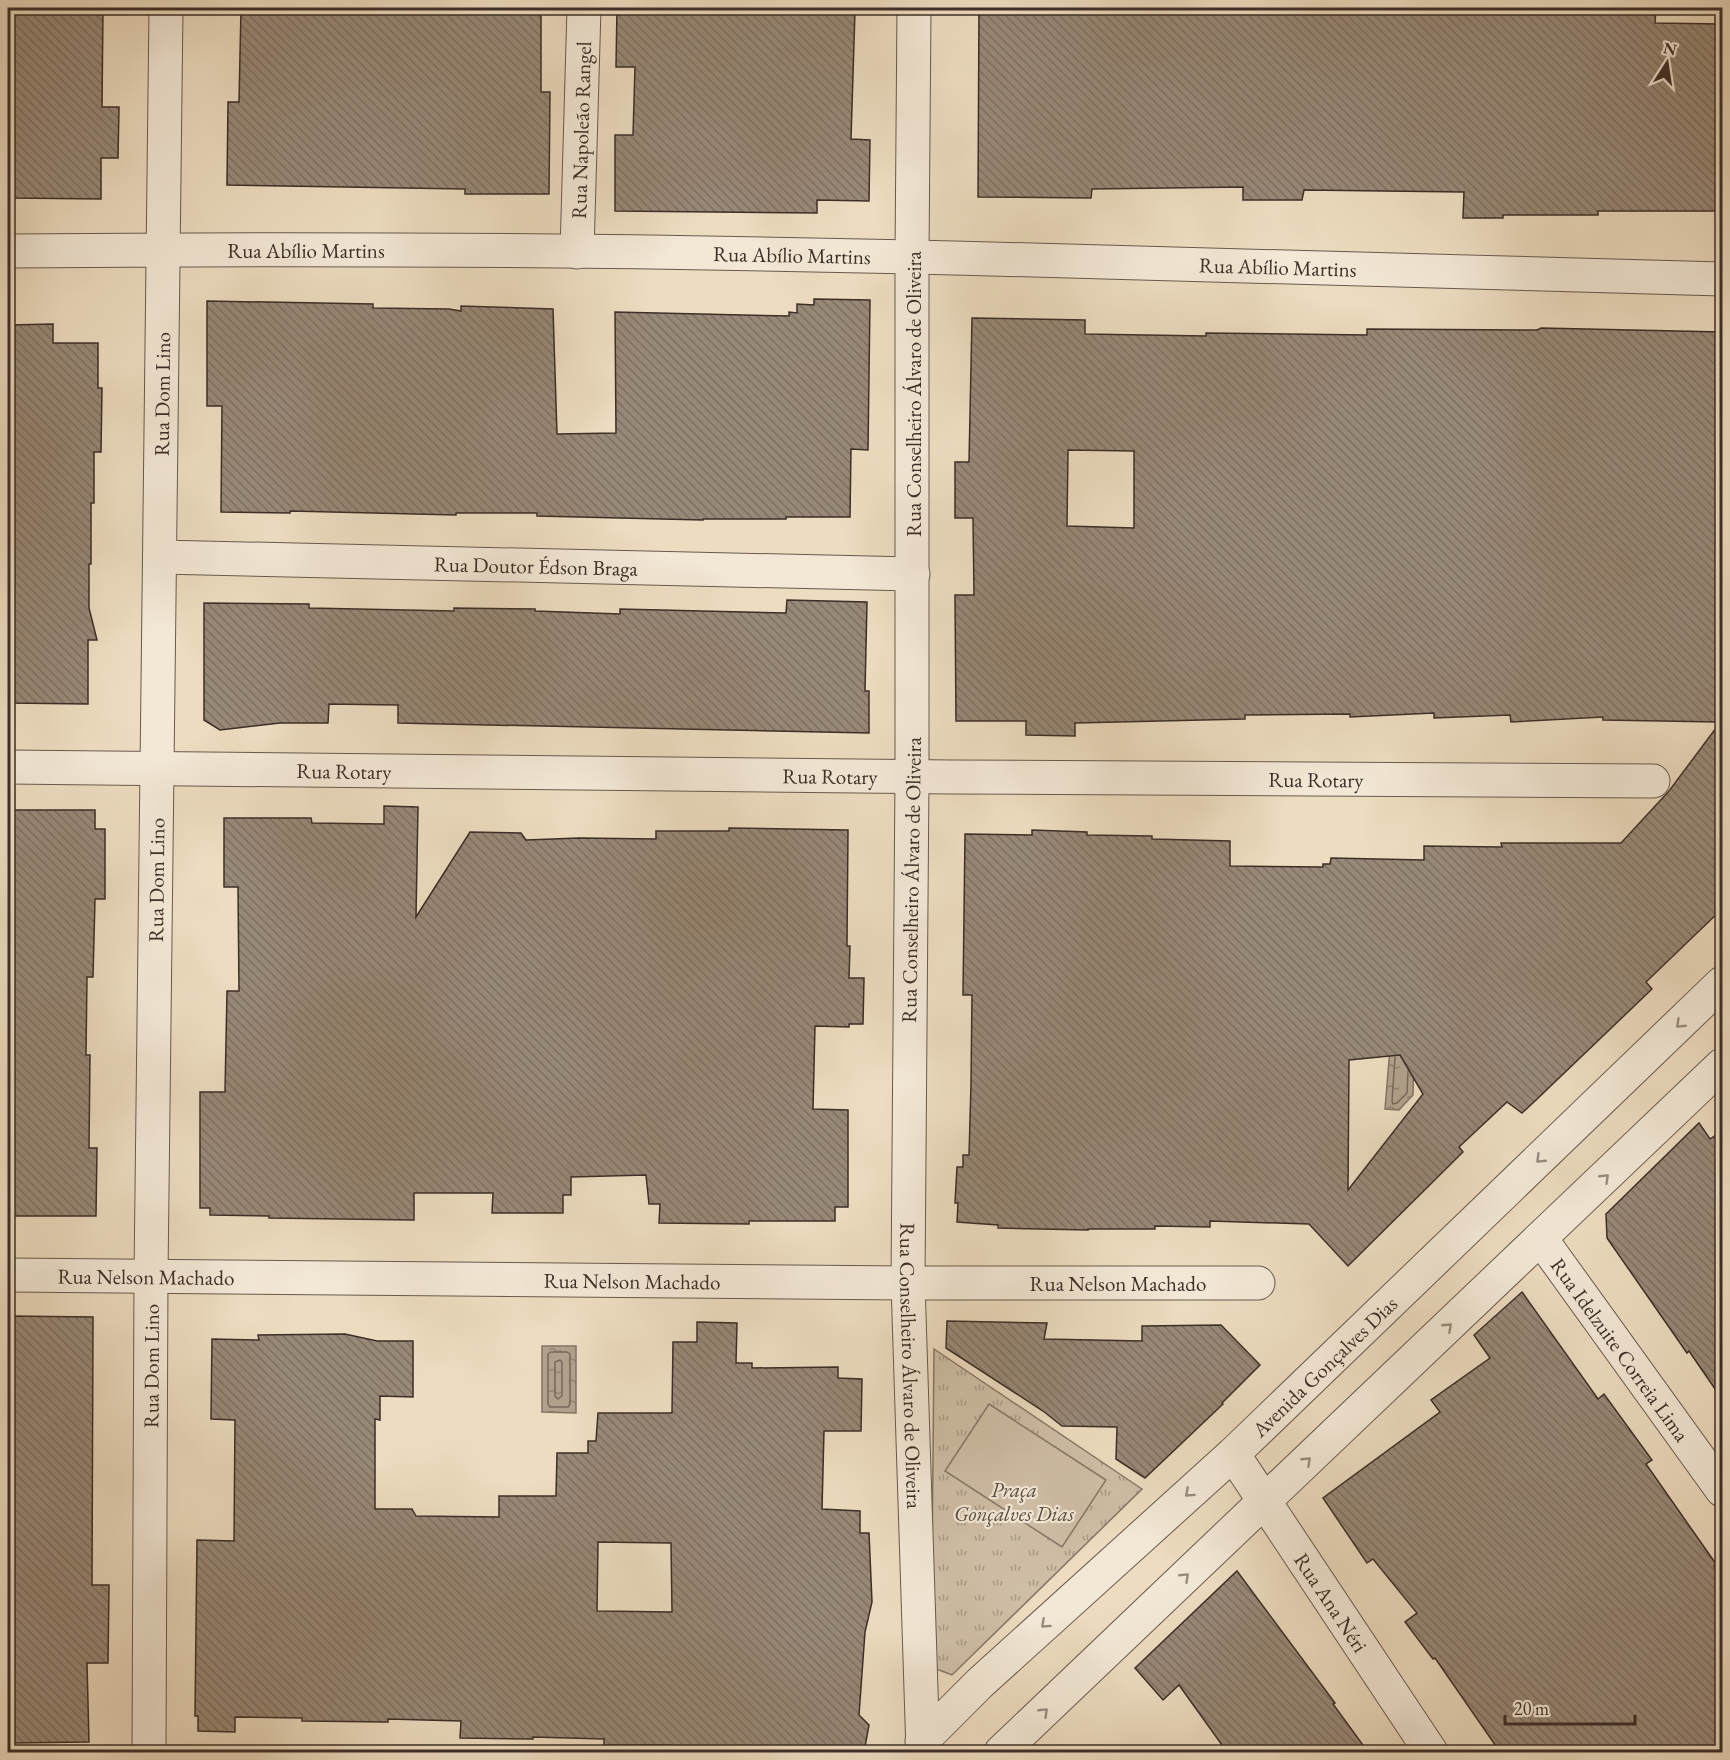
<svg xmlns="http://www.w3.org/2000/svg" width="1730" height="1760" font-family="'EB Garamond',serif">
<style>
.grass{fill:url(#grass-tufts);stroke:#867667;stroke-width:1.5}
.garden{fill:#cfbea6;stroke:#867667;stroke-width:1.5}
.water{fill:url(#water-ripples);stroke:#827364;stroke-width:1.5}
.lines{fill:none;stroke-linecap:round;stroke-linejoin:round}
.shore{stroke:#76685a;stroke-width:1.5}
.building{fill:url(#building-back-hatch);stroke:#3c2e28;stroke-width:1.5;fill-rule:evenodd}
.minor-casing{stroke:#685a4e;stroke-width:35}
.minor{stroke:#f3e8d6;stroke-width:33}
.oneway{stroke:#988b7f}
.labels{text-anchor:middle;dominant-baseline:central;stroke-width:4.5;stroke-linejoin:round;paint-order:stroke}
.street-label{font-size:21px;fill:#3c2e28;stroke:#f3e8d6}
.park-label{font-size:21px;font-style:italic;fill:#594b41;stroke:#f3e8d6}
</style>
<defs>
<pattern id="grass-tufts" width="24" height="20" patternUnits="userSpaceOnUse" patternTransform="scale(1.5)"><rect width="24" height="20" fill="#cfbea6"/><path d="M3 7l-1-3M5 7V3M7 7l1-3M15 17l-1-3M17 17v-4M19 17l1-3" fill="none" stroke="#a99b87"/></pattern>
<pattern id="water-ripples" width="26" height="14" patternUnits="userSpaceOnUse" patternTransform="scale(1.5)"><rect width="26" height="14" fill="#b1a18c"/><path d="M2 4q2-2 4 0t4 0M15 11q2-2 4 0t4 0" fill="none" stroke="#918472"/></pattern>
<pattern id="building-back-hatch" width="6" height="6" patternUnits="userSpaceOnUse" patternTransform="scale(1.5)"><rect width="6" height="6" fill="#988877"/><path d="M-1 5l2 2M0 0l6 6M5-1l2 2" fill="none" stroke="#7d7062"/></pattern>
</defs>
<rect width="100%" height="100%" fill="#eddcc0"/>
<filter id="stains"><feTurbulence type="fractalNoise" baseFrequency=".00333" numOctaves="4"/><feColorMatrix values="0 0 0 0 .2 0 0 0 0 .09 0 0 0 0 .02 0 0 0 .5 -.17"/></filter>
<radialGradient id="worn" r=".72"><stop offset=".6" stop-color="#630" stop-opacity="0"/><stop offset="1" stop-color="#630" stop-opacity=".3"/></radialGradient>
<path class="grass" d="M934,1349l208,140 -190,186 -21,-8z"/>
<path class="garden" d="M989,1404l117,76 -44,67 -117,-76z"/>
<g class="water">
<path d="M1390,1048l24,1 -1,46 -14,15 -14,-1z"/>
<path d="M542,1346h34v67l-34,-1z"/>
</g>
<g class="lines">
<g class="shore">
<path d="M1395,1057l-3,44 1,3 4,-1 10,-10 1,-22"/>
<path d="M551,1352h16l3,2v50l-2,3h-18l-2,-3v-50z"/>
<path d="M560,1360l2,2v34l-4,3 -3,-3v-34z"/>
</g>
</g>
<g class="building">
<path d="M8,8h95l-1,99h17l-1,51h-17v41l-90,-1 -1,-33h-2z"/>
<path d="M241,8h300v84h9l-1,102h-84v-5l-238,-4 1,-83h11z"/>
<path d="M617,8h213l-1,2 26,1 -4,128 19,1 -1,61 -52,-1v13l-202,-2v-76h18l2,-68h-19z"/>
<path d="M979,8h677l-1,15 67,1v187h-124v4h-95v3h-40l1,-26 -160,-2 -2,10h-59v-13l-151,2 -1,9 -113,-1z"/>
<path d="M814,299l56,1 -2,150 -17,-1 -1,68h-64v2h-83v1l-166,-4v-3h-81v2l-166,-4v2l-69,-1 1,-106h-15v-105l166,3v4l76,1 12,2v-5l92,3 4,125 59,-1 -1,-121 174,4v-4l8,1v-9l17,1z"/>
<path d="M972,318l113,2v14l121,2v-3l161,2v-6l170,1 4,-2 181,4v108l-2,3 -1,89 1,5h2v72l-4,113 -115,-2v-3l-92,5 -1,-7 -76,3v-5l-84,4v-3l-105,1v4l-170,4v13l-49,-1v-14h-70l-1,-126h19l-1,-77h-18v-56h14zM1068,450l66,1v77l-67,-2z"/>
<path d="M53,324v19h45v45h4l-1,64h-7v51h-3v61h-2v44l8,32h-9v64l-80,-1v-378z"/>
<path d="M787,600l80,2 -2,89h4v42l-471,-10v-18l-69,-1 -1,19h-48l-60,7 -16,-10v-117l105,1v4l145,3v-3l81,1v2l85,3v-5l166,4z"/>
<path d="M1722,720v189l-76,73 6,7 -117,112 -13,12 -15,-11 -48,45 4,5 -115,114 -39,-42 -99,-3v6l-55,-1v3h-67v1l-90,-2v-3l-41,-3 1,-19h-3l2,-36h6v-12h6l2,-71 1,-89h-9l2,-161 67,1v-5l55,2v3l65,1v3l78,2v25l93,1v-3h7l1,-6 93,2v-14l78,1 -1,-4h120l48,-52zM1400,1055l23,39 -75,96 1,-130z"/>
<path d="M384,806l34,1 -2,110 54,-85 51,1 5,7 53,-2 77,1v-8h73v-3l119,2 -1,116h3l-1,32h15l-1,46h-14v3l-34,-1 -2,83 35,1v97h-13v14h-86v3l-90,-1 1,-19h-11l-3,-29 -75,2v18h-8v18h-71l1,-20h-79v27l-145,-2v-2l-59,-1v-7h-10v-116h25l2,-101h12l-1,-104h-14v-69h87l1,5 72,1z"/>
<path d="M8,810h87v19h10v70h-10l-2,78h-6l-1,78h4l-1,93h8l-1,68h-88z"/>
<path d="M1699,1123l11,16 12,-8v268l-33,-48 -2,2 -80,-115 -1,-24z"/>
<path d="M1522,1292l76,107 6,-5 48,66 -6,4 70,100 -2,2 8,13v173h-222l-65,-94 -2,1 -28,-37 12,-9 -44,-54 -6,4 -44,-65 117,-86 -9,-12 59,-42 -16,-23z"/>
<path d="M8,1316l85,1 -1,268h17l-1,78h-21l2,79 -81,1z"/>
<path d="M947,1321l100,2 -3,16 98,2v-15l79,-1 39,40 -38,38 1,1 -78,74 -29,-19 1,-32 -55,-1 -19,-15 -97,-63z"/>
<path d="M697,1322l40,1 -1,40h16v5l86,-1v11l24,1 -1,52h-37l-2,78 38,2v22h9l3,69 -7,30 -6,83 10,10 -5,27h-193v-7h-67v-6l-71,-2v2l-73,-1 1,-17 -73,-2v3l-86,-1v-3l-67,-1v15l-37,-1v-15h-3l2,-176 37,1 1,-121 -24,-1 1,-80 47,1 -1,-5 87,-1 32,7h36v56l-33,-1v24l-5,-1v90h37l4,7 83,1v-21h57l1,-43h31v-12h8l2,-28h74l1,-71h24zM598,1542l73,1 1,69 -75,-1z"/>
<path d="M1237,1571l98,132 -2,1 35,48h-141l-48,-67 -16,15 -28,-32z"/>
</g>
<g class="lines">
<defs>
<g id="minor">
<path id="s1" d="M914,8l-2,249v519l-4,507 15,469"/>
<path id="s2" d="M8,251c301,-3 603,-1 905,6 270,6 540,15 809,22"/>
<path id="s3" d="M577,252l7,-244"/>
<path id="s4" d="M160,557l753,17"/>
<path id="s5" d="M8,767l945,10 700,4"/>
<path id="s6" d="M1541,1239l181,251"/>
<path id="s7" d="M8,1275l900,8h350"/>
<path id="s8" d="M1233,1454l198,298"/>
<path id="s9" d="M922,1741l58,-58 253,-229 489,-471"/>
<path id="s10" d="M149,1752l2,-477 15,-1267"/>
<path d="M1001,1752l721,-687"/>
</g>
</defs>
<use href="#minor" class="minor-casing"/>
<use href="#minor" class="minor"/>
</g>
<defs><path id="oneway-chevron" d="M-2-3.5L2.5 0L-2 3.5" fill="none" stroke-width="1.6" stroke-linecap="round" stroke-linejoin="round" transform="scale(1.5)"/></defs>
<g class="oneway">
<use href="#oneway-chevron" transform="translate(1680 1024) rotate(136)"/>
<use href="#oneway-chevron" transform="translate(1540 1159) rotate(136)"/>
<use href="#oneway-chevron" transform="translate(1605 1178) rotate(-44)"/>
<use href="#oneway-chevron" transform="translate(1448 1327) rotate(-43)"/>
<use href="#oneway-chevron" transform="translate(1307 1461) rotate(-43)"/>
<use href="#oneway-chevron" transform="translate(1189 1493) rotate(138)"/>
<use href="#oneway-chevron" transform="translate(1185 1577) rotate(-44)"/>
<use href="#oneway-chevron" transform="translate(1045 1624) rotate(138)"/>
<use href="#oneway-chevron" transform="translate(1044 1712) rotate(-44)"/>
</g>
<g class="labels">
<g class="street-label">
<text stroke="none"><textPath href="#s3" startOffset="122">Rua Napoleão Rangel</textPath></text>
<text stroke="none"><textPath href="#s2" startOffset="298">Rua Abílio Martins</textPath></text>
<text stroke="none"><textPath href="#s2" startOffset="784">Rua Abílio Martins</textPath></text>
<text stroke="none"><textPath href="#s2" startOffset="1270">Rua Abílio Martins</textPath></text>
<text stroke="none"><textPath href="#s10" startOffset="1358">Rua Dom Lino</textPath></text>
<text transform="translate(913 394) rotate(-90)">Rua Conselheiro Álvaro de Oliveira</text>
<text stroke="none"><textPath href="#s4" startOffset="376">Rua Doutor Édson Braga</textPath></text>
<text stroke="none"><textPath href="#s5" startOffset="336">Rua Rotary</textPath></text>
<text stroke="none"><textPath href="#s5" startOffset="822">Rua Rotary</textPath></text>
<text stroke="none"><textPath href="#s5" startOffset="1308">Rua Rotary</textPath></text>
<text stroke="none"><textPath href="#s10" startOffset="872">Rua Dom Lino</textPath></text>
<text transform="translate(911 880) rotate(-89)">Rua Conselheiro Álvaro de Oliveira</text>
<text stroke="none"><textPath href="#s7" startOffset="138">Rua Nelson Machado</textPath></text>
<text stroke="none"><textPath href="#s7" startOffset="624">Rua Nelson Machado</textPath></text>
<text stroke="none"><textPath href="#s7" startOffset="1110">Rua Nelson Machado</textPath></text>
<text stroke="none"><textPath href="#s6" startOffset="136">Rua Idelzuite Correia Lima</textPath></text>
<text stroke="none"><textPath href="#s9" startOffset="550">Avenida Gonçalves Dias</textPath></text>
<text stroke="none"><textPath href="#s10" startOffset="386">Rua Dom Lino</textPath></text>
<text stroke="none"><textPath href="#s1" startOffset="1358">Rua Conselheiro Álvaro de Oliveira</textPath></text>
<text stroke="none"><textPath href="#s8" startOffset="178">Rua Ana Néri</textPath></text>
</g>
<g class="park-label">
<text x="1014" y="1489">Praça<tspan x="1014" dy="24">Gonçalves Dias</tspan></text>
</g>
</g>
<rect width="1730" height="1760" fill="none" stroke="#eddcc0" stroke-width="30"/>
<rect x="9" y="9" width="1712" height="1742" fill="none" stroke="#3c2e28" stroke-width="3"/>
<rect x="15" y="15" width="1700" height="1730" fill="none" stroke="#3c2e28" stroke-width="1.5"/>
<g transform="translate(1667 63) rotate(12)" stroke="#f3e8d6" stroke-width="4.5" paint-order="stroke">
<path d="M0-4.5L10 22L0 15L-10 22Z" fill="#3c2e28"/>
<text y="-9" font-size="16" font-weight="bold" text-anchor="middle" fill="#3c2e28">N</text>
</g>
<path d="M1505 1715v9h130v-9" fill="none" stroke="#3c2e28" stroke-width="3"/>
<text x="1514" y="1715" font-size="18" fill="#3c2e28" stroke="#f3e8d6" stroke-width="4.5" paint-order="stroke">20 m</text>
<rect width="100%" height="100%" filter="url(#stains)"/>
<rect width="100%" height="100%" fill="url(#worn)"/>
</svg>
